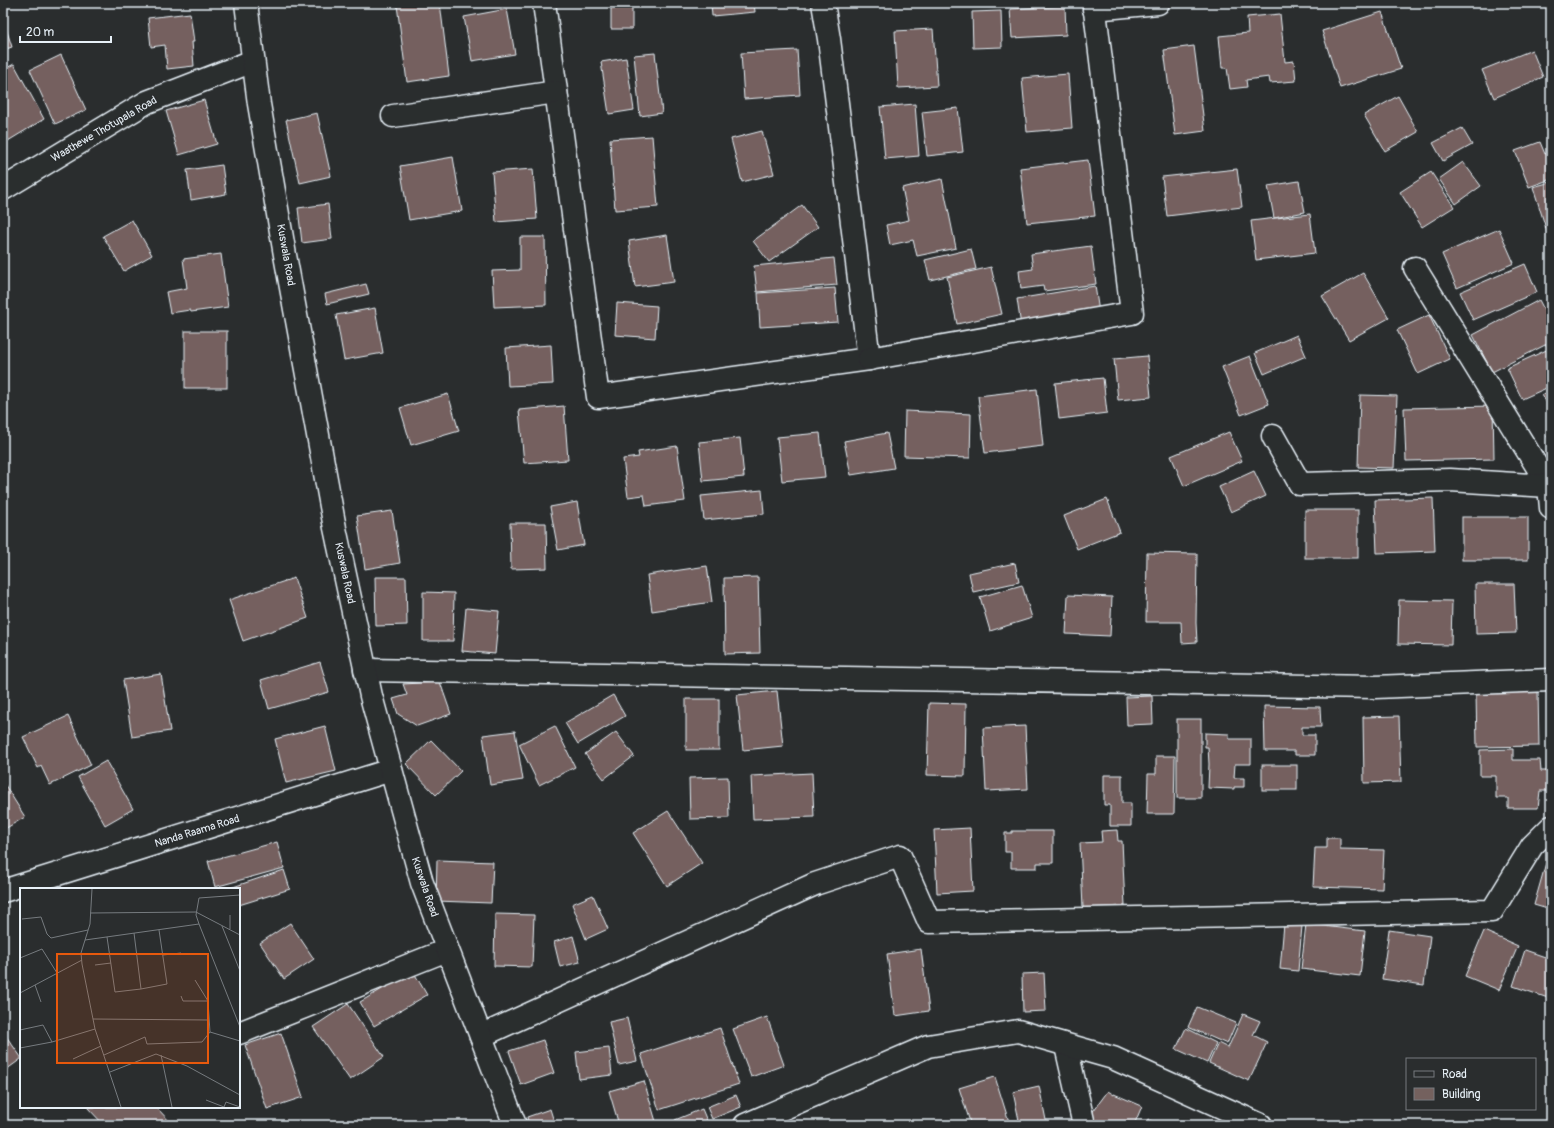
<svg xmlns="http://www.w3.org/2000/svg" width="1554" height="1128" font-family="Pangolin,sans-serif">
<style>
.building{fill:#74615e;stroke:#e8f1f8}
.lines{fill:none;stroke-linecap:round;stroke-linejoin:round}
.street-casing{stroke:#e8f1f8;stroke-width:25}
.secondary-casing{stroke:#e8f1f8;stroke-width:25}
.street{stroke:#2a2d2e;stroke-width:22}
.secondary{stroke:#2a2d2e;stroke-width:22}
.labels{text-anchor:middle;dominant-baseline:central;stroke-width:3;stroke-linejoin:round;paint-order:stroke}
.street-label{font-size:11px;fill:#e8f1f8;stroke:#2a2d2e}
.inset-road{fill:none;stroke:#767b7f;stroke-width:1}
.view{fill:#e8590c;fill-opacity:0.15;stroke:#e8590c;stroke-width:2}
.inset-edge{fill:none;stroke:#e8f1f8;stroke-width:2}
</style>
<rect width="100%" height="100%" fill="#2a2d2e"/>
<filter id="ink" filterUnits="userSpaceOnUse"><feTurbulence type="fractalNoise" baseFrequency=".025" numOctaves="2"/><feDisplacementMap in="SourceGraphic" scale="8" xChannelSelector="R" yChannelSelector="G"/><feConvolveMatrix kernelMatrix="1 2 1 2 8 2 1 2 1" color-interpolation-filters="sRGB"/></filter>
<g filter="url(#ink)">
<g class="building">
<path d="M413,3h27l9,73 -42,6 -10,-77z"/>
<path d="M596,3h36v26h-21v-24h-15z"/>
<path d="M711,3h43l1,9 -43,4z"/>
<path d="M1065,6l1,29 -54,3 -2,-29z"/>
<path d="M507,9l8,45 -43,7 -8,-44z"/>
<path d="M1001,11l1,36 -29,1 -1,-36z"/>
<path d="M1382,12l19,57 -61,19 -18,-57z"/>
<path d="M190,13l4,29h-2l2,24 -27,3 -2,-24 -14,2 -3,-29z"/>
<path d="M1280,14l5,48 9,-1 2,20 -26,2 -1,-6 -23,3 1,7 -17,2 -3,-21h-5l-3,-32 29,-3 -1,-16z"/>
<path d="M3,19l9,28 -9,3z"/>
<path d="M933,29l4,57 -39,2 -3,-57z"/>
<path d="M1194,46l11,85 -30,4 -11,-85z"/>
<path d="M797,50l3,45 -56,4 -3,-46z"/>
<path d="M1532,50l11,27 -49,21 -12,-28z"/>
<path d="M655,53l7,60 -22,3 -6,-61z"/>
<path d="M61,55l25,55 -31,14 -25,-54z"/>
<path d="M626,58l8,52 -25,4 -8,-52z"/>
<path d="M14,64l30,55 -41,25v-74z"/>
<path d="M1068,74l4,54 -45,4 -5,-54z"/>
<path d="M1398,96l20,36 -33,19 -21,-36z"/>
<path d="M204,100l13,44 -38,11 -13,-44z"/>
<path d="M915,104l4,52 -34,3 -5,-52z"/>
<path d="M958,108l5,44 -36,4 -5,-44z"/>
<path d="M317,113l14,63 -31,7 -14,-63z"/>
<path d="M1462,128l10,17 -29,16 -10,-18z"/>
<path d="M762,131l12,43 -32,8 -11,-43z"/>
<path d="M652,136l6,71 -43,3 -5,-71z"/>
<path d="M1540,142l5,12 6,-3v28l-22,8 -14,-36z"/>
<path d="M453,157l9,54 -53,9 -9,-54z"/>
<path d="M1088,160l7,56 -68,7 -7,-55z"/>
<path d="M1463,162l18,24 -25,18 -17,-25z"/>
<path d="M222,165l4,29 -35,6 -4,-30z"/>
<path d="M533,169l4,50 -41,3 -4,-50z"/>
<path d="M1237,169l5,38 -75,9 -5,-39z"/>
<path d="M1431,172l23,35 -32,20 -22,-35z"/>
<path d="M942,179l14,69 -39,8 -4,-16 -23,5 -4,-20 23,-5 -7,-32z"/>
<path d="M1299,181l6,31 -31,6 -6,-32z"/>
<path d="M1551,182v52l-3,1 -15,-48z"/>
<path d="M328,204l4,35 -30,4 -4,-35z"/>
<path d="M802,205l16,22 -49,35 -16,-21z"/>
<path d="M1310,214l5,39 -59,7 -5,-39z"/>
<path d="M132,220l20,35 -28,16 -21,-35z"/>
<path d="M1499,229l15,34 -57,25 -15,-34z"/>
<path d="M667,235l7,47 -39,5 -6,-46z"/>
<path d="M520,237h25l1,68 -52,2 -2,-36 28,-1z"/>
<path d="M1091,246l5,38 -52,7 -1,-5 -22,3 -2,-18 14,-2 -2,-15z"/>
<path d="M971,249l5,20 -46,11 -5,-20z"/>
<path d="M221,254l7,53 -37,5 -1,-2 -20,3 -4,-21 21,-4 -4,-29z"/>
<path d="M834,258l3,27 -80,7 -3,-26z"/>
<path d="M1525,264l12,28 -64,28 -13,-28z"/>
<path d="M991,267l11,47 -45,10 -10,-47z"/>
<path d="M1363,273l26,45 -40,22 -27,-44z"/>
<path d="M366,284l3,10 -42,10 -2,-10z"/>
<path d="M1095,286l4,26 -78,14 -4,-27z"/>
<path d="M835,288l3,34 -78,5 -2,-34z"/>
<path d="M1539,300l12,23v19l-59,30 -19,-37z"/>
<path d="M617,303l40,3 -2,32 -40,-3z"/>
<path d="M375,308l8,45 -39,7 -8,-45z"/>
<path d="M1429,315l21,44 -32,15 -21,-44z"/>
<rect x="185" y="331" width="42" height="57"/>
<path d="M1297,335l9,21 -42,18 -9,-21z"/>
<path d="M551,345l2,39 -45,2 -2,-38z"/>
<path d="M1551,348v38l-29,13 -15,-31z"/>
<path d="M1147,356l4,41 -33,3 -4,-41z"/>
<path d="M1250,356l19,48 -28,11 -19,-48z"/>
<path d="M1103,378l4,35 -48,6 -4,-36z"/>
<path d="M1037,389l6,57 -58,7 -7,-57z"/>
<path d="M1551,390v20l-9,-15z"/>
<path d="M448,394l11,37 -48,14 -11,-37z"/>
<path d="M1360,395l37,1 -3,72 -36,-1z"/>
<path d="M564,406l4,54 -44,3 -5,-53z"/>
<path d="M1493,406l1,53 -88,2 -2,-53z"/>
<path d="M905,411l66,3 -1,44 -66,-2z"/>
<path d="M1229,432l13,29 -58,25 -13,-30z"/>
<path d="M820,433l5,44 -43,4 -5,-44z"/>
<path d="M887,433l7,35 -43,7 -7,-34z"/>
<path d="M1551,434v10l-4,-8z"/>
<path d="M740,438l4,39 -41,4 -4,-39z"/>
<path d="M677,446l8,55 -39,5 -2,-11 -16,2 -5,-38 16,-2 -1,-5z"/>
<path d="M1254,471l12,25 -35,16 -12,-25z"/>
<path d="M762,490l2,24 -60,6 -3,-24z"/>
<path d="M1433,498l2,53 -58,2 -2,-53z"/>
<path d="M1107,499l13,33 -43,17 -13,-33z"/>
<path d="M577,502l7,43 -26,5 -8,-43z"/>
<rect x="1305" y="510" width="53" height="48"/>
<path d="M392,511l8,52 -35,6 -8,-53z"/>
<rect x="1462" y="517" width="66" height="43"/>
<path d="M510,523h36l1,45 -36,1z"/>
<path d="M1147,553l50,1 -1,69 1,19 -15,1 -1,-21h-35z"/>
<path d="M1015,563l4,19 -46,10 -4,-19z"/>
<path d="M707,566l5,36 -60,9 -5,-36z"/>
<path d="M375,577h31l1,48 -31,1z"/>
<path d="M758,577l2,76 -35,1 -1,-76z"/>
<path d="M294,578l14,40 -65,23 -14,-41z"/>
<path d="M1475,584h39l2,49 -40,1z"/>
<path d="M1022,585l10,33 -42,13 -10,-34z"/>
<path d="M423,592l31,1 -1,48h-30z"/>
<path d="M1068,595l44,2 -2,39 -44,-2z"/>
<path d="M1399,600l53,1 -1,44 -53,-1z"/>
<path d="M466,608l33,3 -4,43 -33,-3z"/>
<path d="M320,662l9,30 -60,17 -8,-29z"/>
<path d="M161,674l9,57 -38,6 -9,-57z"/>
<path d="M440,682l11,32 -34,12 -19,-12 -5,-15 14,-4 -4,-11z"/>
<path d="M777,691l6,55 -40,4 -6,-55z"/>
<path d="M1538,691l1,55 -62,1 -1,-55z"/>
<path d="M613,695l12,21 -47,28 -13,-21z"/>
<path d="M1152,696l1,28 -26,1 -1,-28z"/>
<rect x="686" y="699" width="33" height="51"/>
<path d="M929,703l37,1 -1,72 -38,-1z"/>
<path d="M1264,706l56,1 1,20h-19v8h13v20h-20v-4h-30z"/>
<path d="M68,716l23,49 -41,20 -9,-19 -3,2 -15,-31z"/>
<path d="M1399,716l2,66 -37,1 -1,-66z"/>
<rect x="1177" y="719" width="24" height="79"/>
<path d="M325,726l11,45 -50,12 -11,-44z"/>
<path d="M555,726l20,41 -36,18 -20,-41z"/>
<path d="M1025,726l3,63 -42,2 -3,-63z"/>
<path d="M515,731l8,49 -33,5 -7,-50z"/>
<path d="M616,732l18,24 -30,23 -19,-25z"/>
<path d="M1205,733l24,1v5h22v25h-16l-1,14h10v9h-10v2l-26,-1 1,-24 -1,-17h-3z"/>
<path d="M431,740l30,31 -25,24 -30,-31z"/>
<path d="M1513,749v11h27l1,11h10v20h-11l-2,17h-30v-10h-12v-22h-16v-26z"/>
<path d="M1156,756h19l-1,58h-27l1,-40h8z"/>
<path d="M106,761l27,48 -28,16 -27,-48z"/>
<rect x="1262" y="765" width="35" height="25"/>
<path d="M812,773l2,44 -61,2 -2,-43z"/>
<path d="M1104,775h18v28h9v23h-21v-21h-6z"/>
<path d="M728,777l1,41 -39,1 -1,-41z"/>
<path d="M3,782l22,35 -22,13z"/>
<path d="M668,811l34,52 -35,23 -34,-53z"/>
<path d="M970,828l3,63 -36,2 -3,-63z"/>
<path d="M1117,830l1,11h4l3,65 -42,2 -3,-65 22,-1 -1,-11z"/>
<path d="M1012,831h41v32h-16v5h-26v-16h-6v-19h7z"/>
<path d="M1327,838h13v11l44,1 -2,39 -69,-2 2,-39h12z"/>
<path d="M277,842l7,26 -69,19 -7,-26z"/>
<path d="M1551,845v65l-17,-5z"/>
<path d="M437,860l56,2 -2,41 -55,-2z"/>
<path d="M284,870l6,19 -51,16v-16l-9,-1z"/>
<path d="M593,895l15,34 -22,10 -14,-35z"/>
<path d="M495,914l39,1 -2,52 -38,-1z"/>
<path d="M290,923l24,36 -30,20 -24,-36z"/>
<path d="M1284,924l18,2 -4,45 -18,-2z"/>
<path d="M1306,924l59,7 -5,45 -59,-7z"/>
<path d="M1389,930l41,6 -6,49 -42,-6z"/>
<path d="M1484,931l34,15 -19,44 -34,-14z"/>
<path d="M573,936l7,26 -20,5 -6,-25z"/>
<path d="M921,949l8,62 -34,5 -8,-62z"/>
<path d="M1525,950l26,9v40l-38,-13z"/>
<path d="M413,971l14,24 -53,31 -14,-24z"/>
<path d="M1044,973l2,38 -23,1 -1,-38z"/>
<path d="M348,1004l36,53 -34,23 -37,-53z"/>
<path d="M1197,1007l39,16 -9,21 -39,-17z"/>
<path d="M1243,1014l17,7 -7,14 14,7 -18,39 -40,-18 9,-20 10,5z"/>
<path d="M767,1017l17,48 -33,12 -18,-48z"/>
<path d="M627,1018l10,43 -18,4 -10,-43z"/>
<path d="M720,1028l19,56 -80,26 -18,-56z"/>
<path d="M1186,1028l30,15 -9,20 -31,-14z"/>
<path d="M3,1032l18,25v2l-18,13z"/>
<path d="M281,1033l22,64 -36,12 -22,-64z"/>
<path d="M543,1040l11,33 -33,12 -12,-34z"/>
<path d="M609,1048l3,27 -33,4 -3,-27z"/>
<path d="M995,1077l15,48h-39l-12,-37z"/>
<path d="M644,1081l13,44h-38l-10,-34z"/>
<path d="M1039,1086l8,39h-27l-7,-33z"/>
<path d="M1108,1091l6,4v-1l28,12 -8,19h-45l-1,-7z"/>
<path d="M736,1095l5,12 -29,12 -5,-12z"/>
<path d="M87,1107h69l17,18h-69z"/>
<path d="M550,1109l5,16h-26l-2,-8z"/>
<path d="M702,1109l5,12 -12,4h-18l-2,-5z"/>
<path d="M1148,1119l10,6h-13z"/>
</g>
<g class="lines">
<defs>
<g id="street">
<path d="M544,3l54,394 271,-38 -40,-320 -6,-36"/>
<path d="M1094,9l64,-6"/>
<path d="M393,116l163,-24"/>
<path d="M3,189l144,-87 106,-41"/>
<path d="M1415,268l134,218 2,22"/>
<path d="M869,359l263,-46 -38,-310"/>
<path d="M1273,436l27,48 150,-4 99,6"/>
<path d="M365,670l1010,17 176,-7"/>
<path d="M3,891l388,-121"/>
<path d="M239,1033l208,-83"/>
<path d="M481,1036l334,-152 85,-28 29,66 563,-11 40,-65 19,-19"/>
<path d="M1066,1046l18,79"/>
<path d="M745,1125l183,-79 90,-15 95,27 148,67"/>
</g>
<path id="secondary" d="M246,3l13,101 26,151 50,273 36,168 51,187 93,242"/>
</defs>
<use href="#street" class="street-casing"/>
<use href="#secondary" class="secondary-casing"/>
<use href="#street" class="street"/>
<use href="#secondary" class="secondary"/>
</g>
</g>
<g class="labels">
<g class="street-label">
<text transform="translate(104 129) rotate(-30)">Waathewe Thotupala Road</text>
<text transform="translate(286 255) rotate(80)">Kuswala Road</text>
<text transform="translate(345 573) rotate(78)">Kuswala Road</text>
<text transform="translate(197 831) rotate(-17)">Nanda Raama Road</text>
<text transform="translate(425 887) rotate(71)">Kuswala Road</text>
</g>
</g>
<g transform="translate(20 888)">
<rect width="220" height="220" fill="#2a2d2e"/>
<path class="inset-road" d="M72,1l-2,35 -9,29 1,11 13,65 26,78M70,25l106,-1 44,23M2,31l19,-2 6,17 4,4 37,-8M179,36l-3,-9 3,-17 41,-3M202,38l18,45M210,41v-14M87,49l8,55 26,-3 -7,-56M65,52l114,-16 41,103M143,67l18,-2M0,70l22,-9 15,24M75,77l16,-2M175,92l13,21 2,31 30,9M15,97l6,17M121,101l26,-5 -8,-54M0,105l62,-33M161,108l2,5h25M73,131l116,1M0,142l23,-5 9,17 43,-13M0,160l32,-6M84,167l41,-18 2,7 55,-2 8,-10M141,167l11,52M53,171l28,-13M90,184l46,-18 31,12 53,29M186,212l18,7M204,219l2,-5 14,5"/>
<path class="view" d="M37,66h151v109h-151z"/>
<rect width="220" height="220" class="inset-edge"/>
</g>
<rect width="1554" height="1128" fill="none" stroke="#2a2d2e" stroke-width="16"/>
<rect x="8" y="8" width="1538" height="1112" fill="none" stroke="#e8f1f8" stroke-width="1.5" filter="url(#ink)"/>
<rect x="1406" y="1058" width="130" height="52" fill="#2a2d2e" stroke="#767b7f"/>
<rect x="1414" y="1071" width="20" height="6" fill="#2a2d2e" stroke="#767b7f"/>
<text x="1442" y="1078" font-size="12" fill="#e8f1f8">Road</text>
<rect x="1414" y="1088" width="20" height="12" fill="#74615e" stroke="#767b7f"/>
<text x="1442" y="1098" font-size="12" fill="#e8f1f8">Building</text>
<path d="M20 36v6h91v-6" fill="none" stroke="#e8f1f8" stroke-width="2"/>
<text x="26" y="36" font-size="12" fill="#e8f1f8" stroke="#2a2d2e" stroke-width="3" paint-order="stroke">20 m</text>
</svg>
